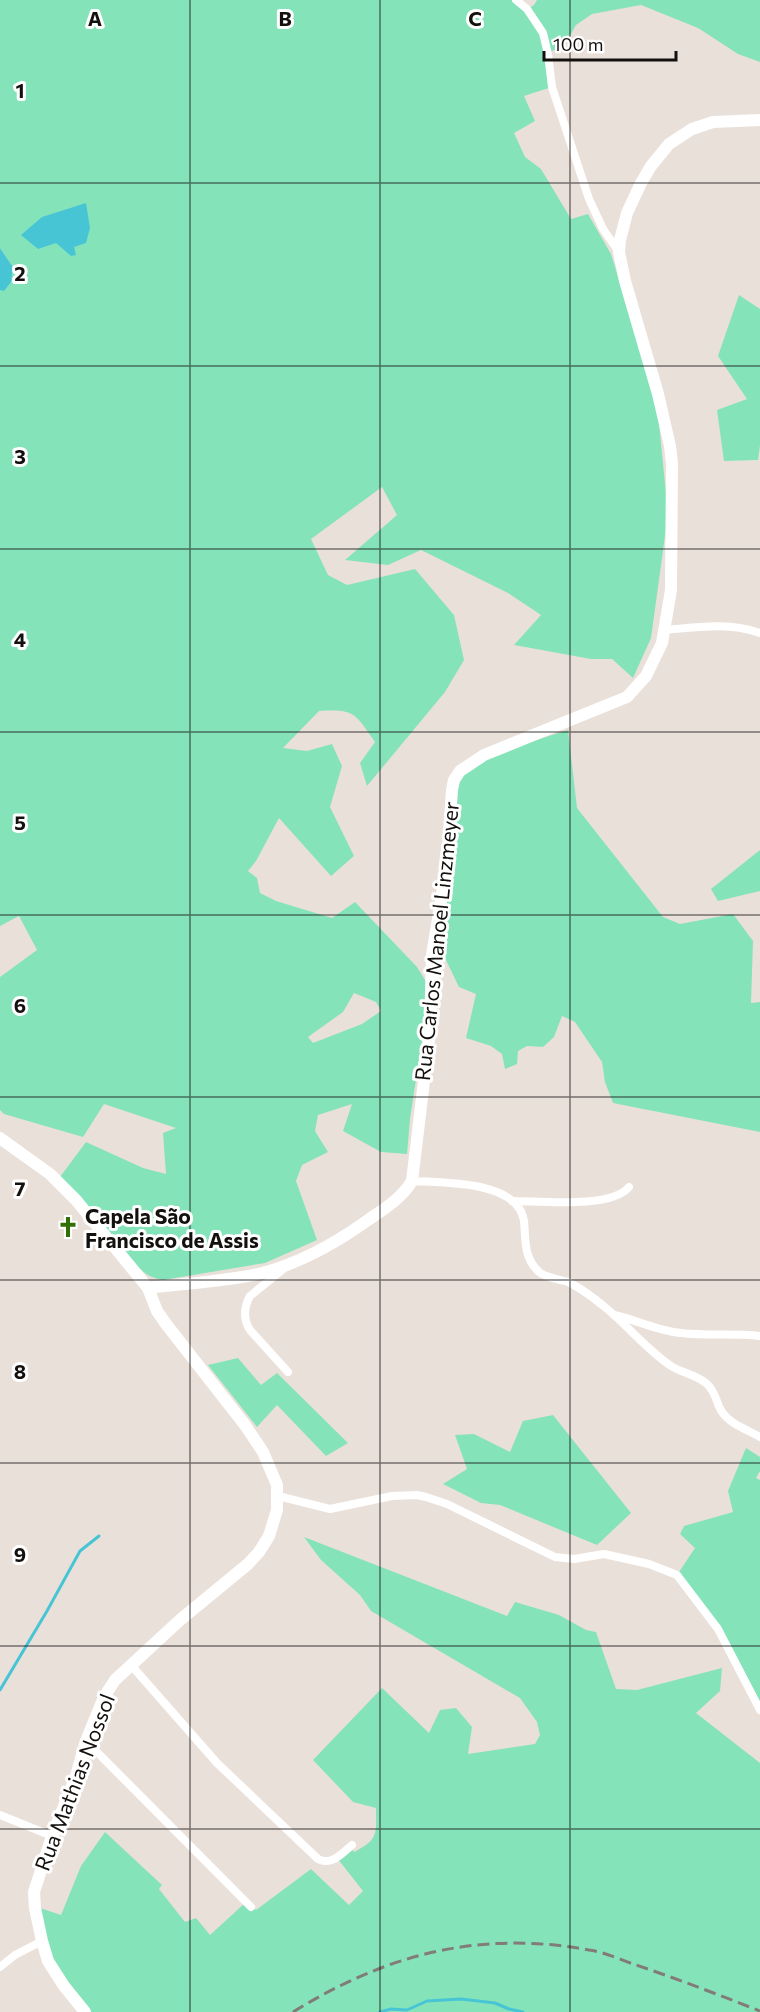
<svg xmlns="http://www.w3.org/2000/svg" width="760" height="2012" font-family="Commissioner,sans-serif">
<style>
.green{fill:#85e3ba;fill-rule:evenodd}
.water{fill:#48c5d5}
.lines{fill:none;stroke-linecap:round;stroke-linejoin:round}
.stream{stroke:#48c5d5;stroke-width:3}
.street{stroke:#fff;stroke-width:8}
.secondary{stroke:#fff;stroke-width:12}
.rail{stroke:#827c78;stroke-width:3;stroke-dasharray:12 6;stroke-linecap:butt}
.grid{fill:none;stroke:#13100e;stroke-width:1.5;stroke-opacity:0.55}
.labels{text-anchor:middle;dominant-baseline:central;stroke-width:6;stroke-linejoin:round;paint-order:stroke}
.street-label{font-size:21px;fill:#13100e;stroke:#fff}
.poi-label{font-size:21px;font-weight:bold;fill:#13100e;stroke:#fff;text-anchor:start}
.grid-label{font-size:20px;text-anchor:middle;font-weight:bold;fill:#13100e;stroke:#fff;stroke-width:6;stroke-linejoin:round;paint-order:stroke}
</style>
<rect width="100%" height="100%" fill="#eae0da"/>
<g class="green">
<path d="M0,0h516l11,9 7,-4 3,-5h223v62l-22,-8 -40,-26 -57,-23 -49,9 -16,11 -9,16 -19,13 4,33 -28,9 11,25 -21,12 11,24 16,12 30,50 17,-5 23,40 46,149 11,111 -17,124 -18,40 -21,-19h-21l-77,-14 27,-30 -33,-22 -87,-43 -33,15 -43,-5 52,-45 -15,-28 -71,52 17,36 19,10 68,-16 39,46 10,45 -19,32 -78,94 -7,-23 15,-21c-20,-28 -19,-33 -56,-31l-36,37 24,3 25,-7 10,22 -12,41 24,49 -23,20 -52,-58 -23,43 -8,10 9,7 3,15 16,8 56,17 23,-16 62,65 13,21 -20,131 -3,35 -26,-2 -38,-21 9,-27 -34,11 -3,16 13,21 -26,13 -6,16 21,59 -52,23 -102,17c-12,-2 -18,-6 -27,-15l-76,-88 26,-35 57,26 23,6 -3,-41 13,-5 -72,-24 -21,33 -79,-23 -4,-4v-133l37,-27 -18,-34 -19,10v-636h4l9,-23 -13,-19zM354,993l22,9 5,9 -19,13 -49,19 -5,-6 35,-25z"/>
<path d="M739,295l21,14v136l-2,15 -34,1 -7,-51 30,-11 -29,-43z"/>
<path d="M568,730l9,78 86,109 17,7 53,-10 20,27 -2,62 9,-1v130l-147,-29 -8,-21 -3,-20 -27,-40 -13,-6 -8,21 -11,10 -16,-1 -9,5 -1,13 -12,5 -3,-15 -11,-8 -25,-8 10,-44 -17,-7 -14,-29 -11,-2 20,-166 14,-21 43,-21z"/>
<path d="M760,850v41l-42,10 -7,-12z"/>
<path d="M238,1358l23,27 16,-12 71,70 -22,13 -49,-51 -20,22 -49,-62z"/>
<path d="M553,1415l78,98 -34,32 -97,-40 -19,-2 -38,-19 24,-15 -12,-34 19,-1 36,18 13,-31z"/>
<path d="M746,1448l14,9v14l-4,7 4,2v230l-42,-81 -41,-54 18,-27 -15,-14 4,-8 49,-14 -5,-21z"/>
<path d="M304,1537l203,79 8,-14 44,13 27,15 10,2 20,57 21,1 85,-22 -2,23 -24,22 64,50v249h-670l-39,-54 -11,-50 21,7 20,-49 24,-34 57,53 -3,4 26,33 11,-4 14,17 36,-33 10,8 55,-41 38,36 14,-14 -26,-33 13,-11 4,5c25,-13 22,-18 22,-44l-23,-6 -40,-42 69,-72 47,45 11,-23 16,-2 16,19 -4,27 67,-10 5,-9 -3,-13 -17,-24 -149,-87 -11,-16 -39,-35z"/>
</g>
<g class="water">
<path d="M86,203l4,25 -4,15 -12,4 2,8 -5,1 -15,-13 -18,6 -17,-14 21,-18z"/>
<path d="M0,248l13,19 -2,15 -7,9 -4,-1z"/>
</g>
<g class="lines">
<g class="stream">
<path d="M0,1690l47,-79 33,-60 19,-15"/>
<path d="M380,2012l11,-3 16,1 20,-9 34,-2 34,4 14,6 14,3"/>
</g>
<g class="street">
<path d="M516,0l11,9 16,24 5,21 4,33 37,112 14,30 16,23"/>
<path d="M665,630c33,-3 64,-8 95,3"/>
<path d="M412,1181c30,2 106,-1 112,40 2,19 -1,36 15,51 7,6 20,7 29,10 13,6 27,17 38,26 22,18 41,42 65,58 11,7 26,9 36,18 9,8 9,19 15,28 8,12 26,18 38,25"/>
<path d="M512,1201c28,0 99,8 117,-14"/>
<path d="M287,1266l-37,30c-6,11 -7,23 0,34l38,42"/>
<path d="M614,1315c23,5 44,16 67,18 26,3 53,0 79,3"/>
<path d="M278,1496l52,13 62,-13 25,-1 9,2 21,7 108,53 19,2 30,-5 45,10 28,11 41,54 42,81"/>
<path d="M131,1665l86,98 101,96c14,7 23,-5 34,-14"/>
<path d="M86,1741l165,166"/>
<path d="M0,1815l52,21"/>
<path d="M0,1967l15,-12 27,-14"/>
</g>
<g class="secondary">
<path d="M0,1138l50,36 26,26 72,88 9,23 9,13 79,101 18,27 14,33v25l-8,26 -10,16 -11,12 -68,56 -65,60 -11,17 -18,44 -10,35 -24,60 -18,56 1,16 7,33 6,20 16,25 21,26"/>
<path d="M148,1288c37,-5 78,-6 114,-15 38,-10 74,-30 106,-53 16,-11 34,-22 44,-39l18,-150 2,-76 15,-91 5,-74 2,-10 6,-9 24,-16 143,-58 19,-21 16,-33 9,-53 1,-126 -2,-18 -12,-52 -33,-113 -6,-29 1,-12 7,-27 14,-30 10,-17 18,-22 23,-15 21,-7 47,-2"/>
</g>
<path class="rail" d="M293,2012c94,-58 186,-82 296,-62 16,2 32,10 47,15 42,14 83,30 124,46"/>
</g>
<path class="grid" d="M190,0v2012M380,0v2012M570,0v2012M0,183h760M0,366h760M0,549h760M0,732h760M0,915h760M0,1097h760M0,1280h760M0,1463h760M0,1646h760M0,1829h760"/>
<defs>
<symbol id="church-bare" viewBox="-9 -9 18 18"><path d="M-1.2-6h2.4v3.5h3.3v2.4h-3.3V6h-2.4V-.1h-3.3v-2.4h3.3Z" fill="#2f6f05" stroke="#fff" stroke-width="2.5" paint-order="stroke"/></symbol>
</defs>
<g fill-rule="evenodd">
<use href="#church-bare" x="53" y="1212" width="30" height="30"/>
</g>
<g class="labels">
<g class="street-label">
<text transform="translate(436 941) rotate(-84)">Rua Carlos Manoel Linzmeyer</text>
<text transform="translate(74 1782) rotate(-69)">Rua Mathias Nossol</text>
</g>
<g class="poi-label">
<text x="85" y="1215">Capela São<tspan x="85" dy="24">Francisco de Assis</tspan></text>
</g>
</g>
<g class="grid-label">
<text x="95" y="26">A</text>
<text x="285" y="26">B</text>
<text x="475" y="26">C</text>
<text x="20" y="98">1</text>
<text x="20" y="281">2</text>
<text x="20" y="464">3</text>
<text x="20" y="647">4</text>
<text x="20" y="830">5</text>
<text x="20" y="1013">6</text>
<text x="20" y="1196">7</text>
<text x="20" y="1379">8</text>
<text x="20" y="1562">9</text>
</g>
<path d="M544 51v9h132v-9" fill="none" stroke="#13100e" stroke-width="3"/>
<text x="553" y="51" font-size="18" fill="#13100e" stroke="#ffffff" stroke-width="4.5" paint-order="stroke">100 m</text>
</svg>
